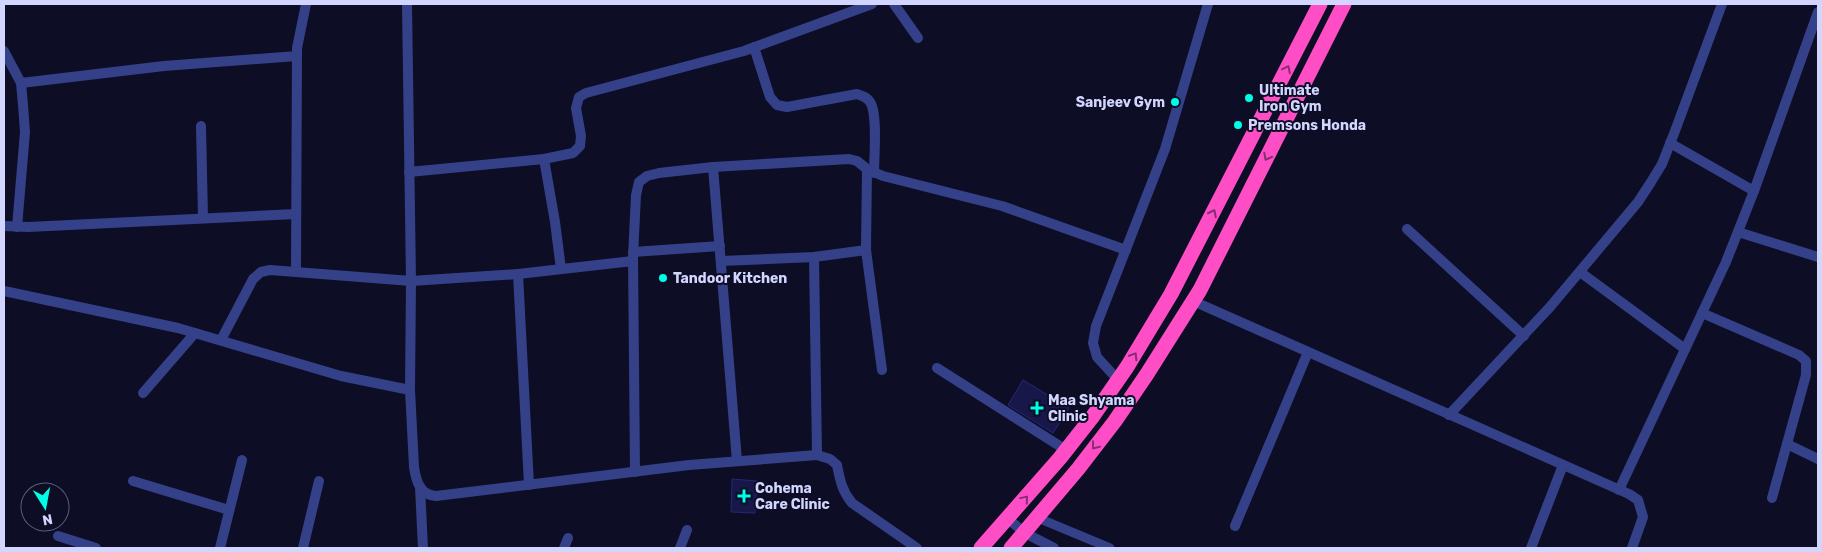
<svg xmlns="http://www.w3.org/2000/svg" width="1822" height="552" font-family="Rubik,sans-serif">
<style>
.building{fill:#181749;stroke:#282777}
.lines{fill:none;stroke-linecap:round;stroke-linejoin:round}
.lane{stroke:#344189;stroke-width:9}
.street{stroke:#344189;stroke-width:10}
.highway{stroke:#ff4dc5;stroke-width:15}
.oneway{stroke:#862d76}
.poi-dot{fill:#00fde5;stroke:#0d0d26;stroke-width:2}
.labels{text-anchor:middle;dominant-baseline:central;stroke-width:4;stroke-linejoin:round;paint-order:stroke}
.poi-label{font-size:14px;font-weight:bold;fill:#d2d6ff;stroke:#0d0d26;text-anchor:start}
</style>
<rect width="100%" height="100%" fill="#0d0d26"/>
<g class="building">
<path d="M1023,380l46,28 -16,25 -45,-28z"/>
<path d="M732,479l25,2 -2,32 -24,-1z"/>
</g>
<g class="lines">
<path class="lane" d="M1038,518l72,30"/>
<g class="street">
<path d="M407,4l4,277 -1,109 4,77c2,14 6,28 22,29l253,-31 128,-10 13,4 7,6c3,15 5,26 15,38l65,45"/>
<path d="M894,4l24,34"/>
<path d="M754,47l16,50 7,8 10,2 70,-13c6,2 10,3 13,8 8,11 4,56 4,71"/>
<path d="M4,51l17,32 2,22 2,27 -8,95"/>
<path d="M21,83l143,-17 133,-10"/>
<path d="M201,126l2,92"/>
<path d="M1670,143l84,48"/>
<path d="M544,159l11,63 6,47"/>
<path d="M713,167l24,294"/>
<path d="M867,169l16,7 119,30 124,44"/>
<path d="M409,172l135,-13 29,-6 7,-7 1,-10 -5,-28 3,-11 7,-4 158,-42 128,-47"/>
<path d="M4,226l24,1 268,-13"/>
<path d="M1407,229l117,107"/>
<path d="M1738,232l80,25"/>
<path d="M633,252l87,-6"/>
<path d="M814,257l3,198"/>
<path d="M721,261l93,-4 52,-7"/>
<path d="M296,272l1,-224 9,-44"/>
<path d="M1580,272l105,77"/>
<path d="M518,274l11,211"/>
<path d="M4,291l174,37 163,48 69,14"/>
<path d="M1193,301l436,193 9,6 5,17 -11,31"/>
<path d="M1702,313l97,42 7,6v14l-34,123"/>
<path d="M221,340l32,-61 8,-7 9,-2 141,11 107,-7 115,-13"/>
<path d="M937,368l129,82"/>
<path d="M1118,380l-21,-23 -4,-14 3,-17 69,-177 43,-145"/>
<path d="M143,393l52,-60"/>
<path d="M1449,415l101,-108 88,-105 13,-20 11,-18 13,-33 47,-127"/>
<path d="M1787,444l31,15"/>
<path d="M635,472l-2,-215 3,-62 3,-13 8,-6 12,-3 54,-6 136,-8 8,2 10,8 -1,81 16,120"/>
<path d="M133,481l96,29"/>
<path d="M420,487l3,61"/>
<path d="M1619,490l107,-228 28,-71 64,-179"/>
<path d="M1008,519l17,14 29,15"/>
<path d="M1235,526l73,-174"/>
<path d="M58,536l38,12"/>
<path d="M220,548l22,-88"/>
<path d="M303,548l16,-67"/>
<path d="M564,548l4,-10"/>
<path d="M680,548l7,-18"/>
<path d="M1531,548l32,-83"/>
</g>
<g class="highway">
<path d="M981,548l79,-90 33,-42 34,-49 44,-73 149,-290"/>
<path d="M1011,548l67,-79 37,-48 32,-47 53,-84 144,-286"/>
</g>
</g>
<defs><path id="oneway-chevron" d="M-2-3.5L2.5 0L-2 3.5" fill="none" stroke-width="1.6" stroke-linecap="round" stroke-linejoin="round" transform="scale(1.25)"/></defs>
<g class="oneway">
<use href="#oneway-chevron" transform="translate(1287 69) rotate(-64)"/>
<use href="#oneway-chevron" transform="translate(1267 157) rotate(118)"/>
<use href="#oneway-chevron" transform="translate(1213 213) rotate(-63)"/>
<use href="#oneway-chevron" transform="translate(1134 356) rotate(-58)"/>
<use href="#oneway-chevron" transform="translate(1095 446) rotate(127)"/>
<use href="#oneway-chevron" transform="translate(1025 499) rotate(-50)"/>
</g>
<g class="poi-dot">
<circle cx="1249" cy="98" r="5"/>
<circle cx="1175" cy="102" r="5"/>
<circle cx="1238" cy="125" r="5"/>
<circle cx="663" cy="278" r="5"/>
<path d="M1034.5 400.5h5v5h5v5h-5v5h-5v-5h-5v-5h5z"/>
<path d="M741.5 488.5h5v5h5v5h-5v5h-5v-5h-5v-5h5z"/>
</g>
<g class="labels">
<g class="poi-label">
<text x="1259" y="90">Ultimate<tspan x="1259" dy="16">Iron Gym</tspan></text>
<text x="1165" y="102" text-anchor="end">Sanjeev Gym</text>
<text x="1248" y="125">Premsons Honda</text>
<text x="673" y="278">Tandoor Kitchen</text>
<text x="1048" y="400">Maa Shyama<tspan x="1048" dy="16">Clinic</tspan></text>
<text x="755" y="488">Cohema<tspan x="755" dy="16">Care Clinic</tspan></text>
</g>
</g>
<rect width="1822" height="552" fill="none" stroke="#d2d6ff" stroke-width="10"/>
<g transform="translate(45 507) rotate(169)"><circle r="24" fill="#0d0d26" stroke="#5c5d7d"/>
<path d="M0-4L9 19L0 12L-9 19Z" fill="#00fde5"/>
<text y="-8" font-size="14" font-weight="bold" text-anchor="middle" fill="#d2d6ff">N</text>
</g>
</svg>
